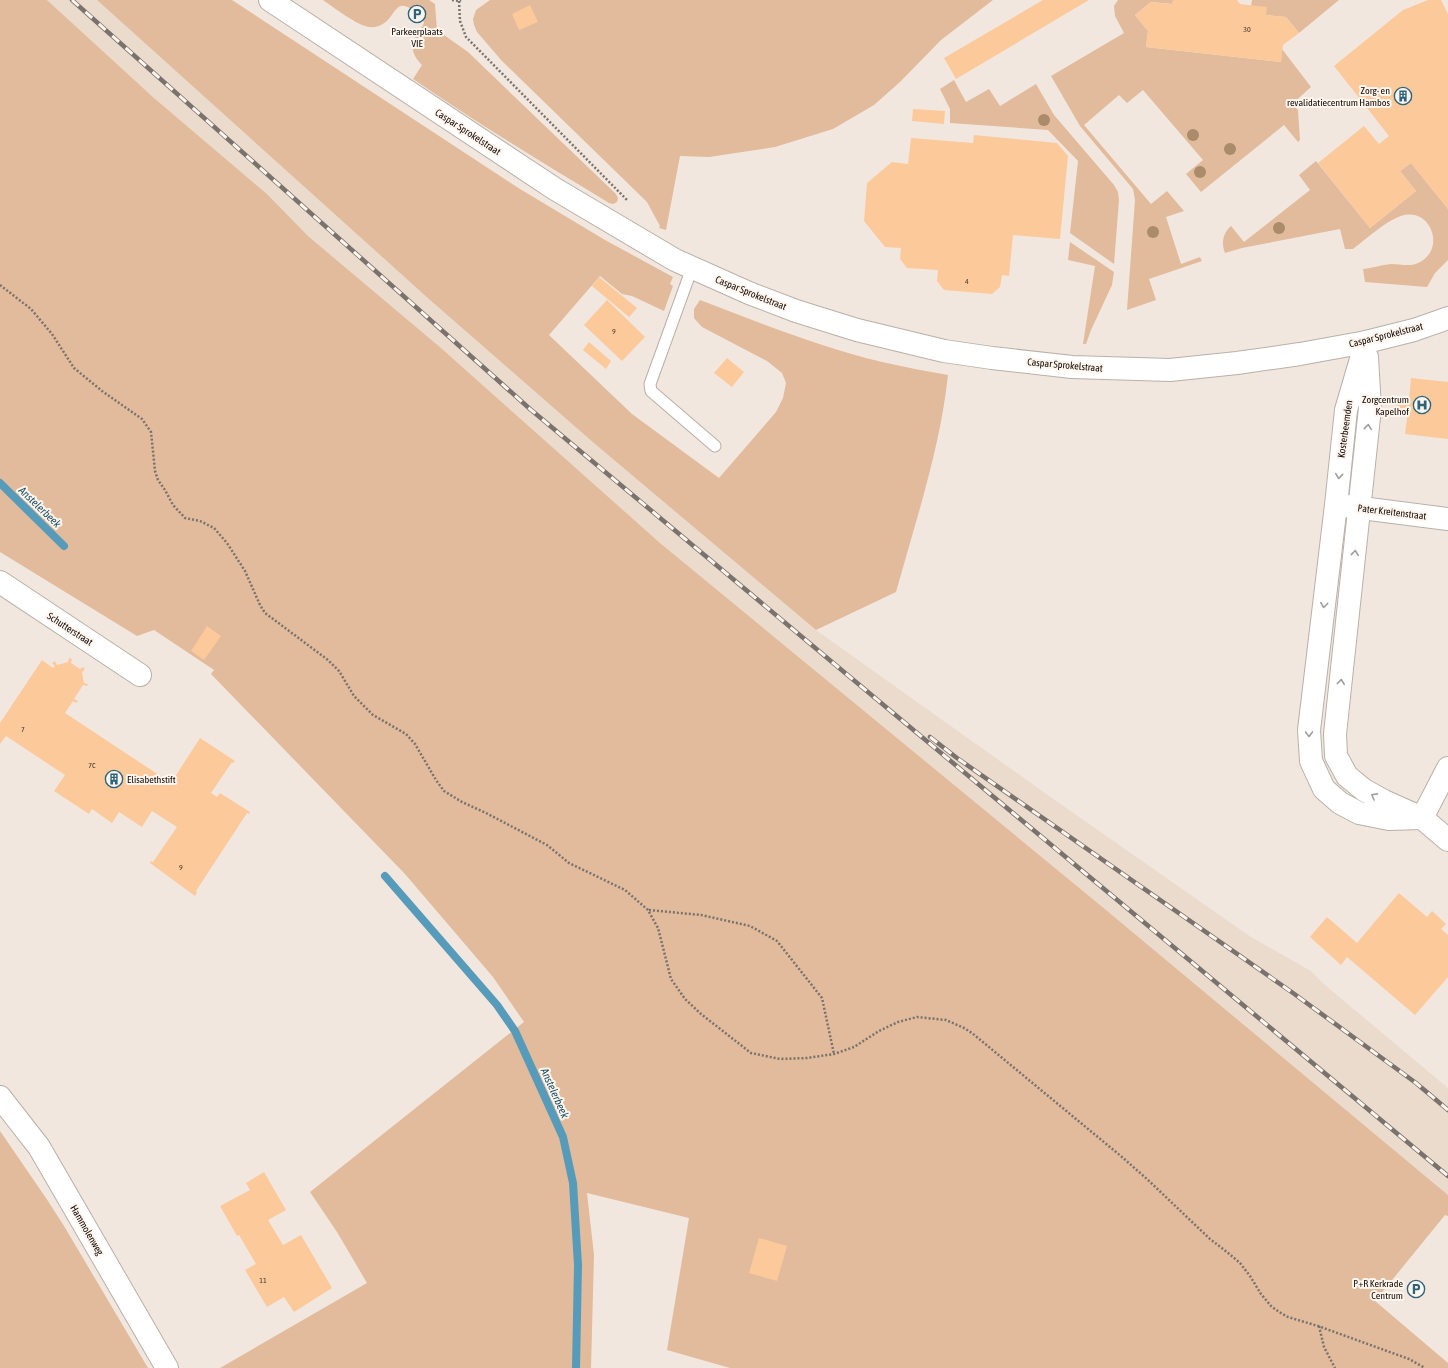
<svg xmlns="http://www.w3.org/2000/svg" width="1448" height="1368" font-family="'Asap Condensed',sans-serif">
<style>
.built{fill:#ebdbcd}
.green{fill:#e1bb9b}
.lines{fill:none;stroke-linecap:round;stroke-linejoin:round}
.stream{stroke:#579bba;stroke-width:8}
.building{fill:#fcc99b}
.service-casing{stroke:#b9b0a8;stroke-width:13}
.minor-casing{stroke:#b9b0a8;stroke-width:24}
.tertiary-casing{stroke:#b9b0a8;stroke-width:24}
.secondary-casing{stroke:#b9b0a8;stroke-width:24}
.path{stroke:#79726d;stroke-width:2.5;stroke-dasharray:2 2;stroke-linecap:butt}
.service{stroke:#fff;stroke-width:11}
.minor{stroke:#fff;stroke-width:22}
.tertiary{stroke:#fff;stroke-width:22}
.secondary{stroke:#fff;stroke-width:22}
.rail-casing{stroke:#7a726d;stroke-width:4.5}
.rail{stroke:#fff5ec;stroke-width:3;stroke-dasharray:9;stroke-linecap:butt}
.tree{fill:#aa8b6a}
.oneway{stroke:#9f9e9d}
.labels{text-anchor:middle;dominant-baseline:central;stroke-width:4;stroke-linejoin:round;paint-order:stroke}
.number-label{font-size:8px;fill:#4b3b2e}
.poi-label{font-size:10px;fill:#100c0a;stroke:#fff5ec;text-anchor:end}
.street-label{font-size:10px;fill:#100c0a;stroke:#fff5ec}
.water-label{font-size:11px;font-style:italic;fill:#184f66;stroke:#fff5ec}
</style>
<rect width="100%" height="100%" fill="#f2e7df"/>
<path class="built" d="M47,0h50l333,300 165,144 221,186 236,168 199,139 60,34 14,14 123,103v107l-348,-290 -440,-362 -219,-195 -133,-112 -41,-42 -113,-96z"/>
<g class="green">
<path d="M0,0h47l107,98 113,96 41,42 133,112 219,195 440,362 348,290v21l-3,-1 -70,86 73,62v5h-718l-63,-18 22,-132 -102,-25 7,62 -3,113h-371l147,-85 -30,-51 -27,-40 214,-170 -31,-45 -88,-103 -194,-200 3,-4 -60,-40 -17,6 -137,-84z"/>
<path d="M97,0h135l288,189 85,51 68,37 -3,7 3,2 -9,25 -32,-15 -10,-2 -22,-18 -51,59 83,79 87,64 57,-66 7,-14 3,-15 -4,-10 -15,-12 -65,-34 -8,-9v-9l6,-9c60,23 120,47 182,62 22,5 44,9 66,13 -8,74 -32,145 -52,217l-80,38 -221,-186 -165,-144z"/>
<path d="M323,0h106l6,4 2,26 31,22 148,142 2,4 -1,4 -4,2 -4,-1c-66,-40 -132,-80 -196,-124l9,-14c-8,-8 -13,-17 -6,-29 2,-4 6,-8 8,-13 -1,-6 -5,-8 -10,-11 -3,-3 -8,-7 -13,-6 -9,2 -11,23 -32,21 -11,-1 -36,-20 -46,-27z"/>
<path d="M490,0h503l-52,40 -41,42 -26,23 -41,24 -58,18 -66,10 -29,-1 -14,74 -7,-2 1,-2 -13,-24 -145,-141 -25,-29 -3,-7 -1,-6 3,-9z"/>
<path d="M1118,0h56l-2,4 -21,-2 -16,13 13,16 -2,16 135,15 1,-13 29,38 -19,17 6,6 2,30 -2,2 -14,-17 -83,67 -15,-18 17,-14 -60,-70 -16,13 -8,-8 -35,30 67,79 16,-13 17,20 -18,6 15,47 19,-7 2,4 -53,18 7,21 -29,10 8,-110 -2,-11 -53,-63 -29,-50 73,-43 -9,-17 -1,-10z"/>
<path d="M1252,0h87l-40,33 -13,-16 -20,-2 -15,-9z"/>
<path d="M954,80l12,22 23,-13 11,17 36,-22 18,31 60,70 4,7 1,8 -5,64 -44,-31 8,-72 -30,-31 -98,-7v-14l-10,-20z"/>
<path d="M1316,161l54,67 46,-37 -16,-20 11,-8 37,46v51l-13,13 -8,14 -62,-5 -2,-13c9,-1 19,-4 28,-5 9,0 19,3 27,-1 29,-13 13,-57 -17,-47 -15,5 -35,23 -48,33h-8l-5,-20 -98,19 -17,5c-4,-10 -2,-20 6,-27l13,16 66,-52 -11,-15z"/>
<path d="M1070,242l44,30 -2,13 -21,45 -5,14h-3l12,-78 -27,-6z"/>
<path d="M0,1131l46,67 18,28 84,142h-148z"/>
</g>
<g class="lines">
<g class="stream">
<path d="M0,483l64,63"/>
<path d="M385,876l112,129 18,26 48,106 10,46 5,82 -2,103"/>
</g>
</g>
<g class="building">
<path d="M1043,0h46l-133,79 -12,-21z"/>
<path d="M1174,0h63l3,4 27,3 -1,8 20,2 13,16 -16,12 -2,17 -135,-15 2,-16 -13,-16 16,-13 21,2v-2z"/>
<path d="M1428,0h13l7,14v195l-37,-46 -11,8 16,20 -46,37 -52,-65 46,-37 15,18 10,-8 -55,-70 69,-56z"/>
<path d="M530,5l8,17 -19,8 -7,-16z"/>
<path d="M913,109l32,2 -1,13 -32,-3z"/>
<path d="M974,135l83,8 11,13 -8,83 -47,-4 -4,41 -7,-1 -2,12 -8,7 -48,-4 -7,-9 1,-11 -31,-2 -7,-9 1,-11 -16,-1 -21,-26 3,-38 25,-21 16,2 3,-26 62,5z"/>
<path d="M599,277l38,31 -8,9 -37,-31z"/>
<path d="M607,300l38,37 -23,24 -38,-36z"/>
<path d="M589,342l22,19 -5,8 -23,-19z"/>
<path d="M727,358l17,14 -12,15 -18,-14z"/>
<path d="M1411,378l37,4v57l-43,-5 3,-23 -12,-1 1,-11 12,2z"/>
<path d="M207,626l14,10 -17,24 -13,-9z"/>
<path d="M69,658l3,1 -1,4 9,6 3,-2 2,2 -3,3 2,11 4,1 -1,2 -4,-1 -9,14 4,2 -2,2 -3,-2 -8,12 106,70 29,-45 35,23 -2,2 -1,-1 -21,31 6,4 3,-4 30,19 -1,2 -2,-1 -51,78 1,1 -2,4 -45,-33 1,-2 2,1 24,-35 -25,-16 -10,16 -23,-15 -7,11 -20,-14 -3,5 -35,-23 11,-16 -59,-39 -6,8v-21l42,-63 11,8 2,-2 -3,-3 3,-2 2,4 11,-3z"/>
<path d="M1399,893l28,24 5,-6 14,13 -5,5 7,6v42l-33,38 -68,-58 -6,8 -31,-28 17,-20 30,26z"/>
<path d="M264,1172l22,38 -18,10 15,25 18,-10 31,53 -38,24 -10,-15 -17,10 -22,-37 11,-6 -17,-29 -2,1 -17,-30 30,-16 -4,-7z"/>
<path d="M759,1238l28,8 -10,35 -28,-8z"/>
</g>
<g class="lines">
<defs>
<path id="service" d="M692,268l-42,116 1,7 64,55"/>
<g id="minor">
<path d="M1366,342l-20,68 -10,95 -27,225 2,31 13,28 16,14 19,10 30,6 33,-1"/>
<path d="M1367,357l3,51 -35,326 1,22 11,20 17,14 20,11 38,17 26,22"/>
<path d="M1346,506l102,13"/>
<path d="M0,582l140,93"/>
<path d="M1422,818l26,-50"/>
</g>
<path id="tertiary" d="M0,1097l39,50 128,221"/>
<path id="secondary" d="M270,0l285,189 120,71 74,33 47,18 61,19 87,21 48,7 80,9 98,3 67,-7 63,-9 66,-12 48,-12 34,-12"/>
</defs>
<use href="#service" class="service-casing"/>
<use href="#minor" class="minor-casing"/>
<use href="#tertiary" class="tertiary-casing"/>
<use href="#secondary" class="secondary-casing"/>
<g class="path">
<path d="M452,0l7,1 2,-1"/>
<path d="M459,1l1,20 6,16 162,164"/>
<path d="M0,285l31,24 21,25 22,34 28,23 40,28 9,13 4,39 3,9 7,10 8,15 12,13 15,3 14,7 13,15 18,28 15,34 5,8 63,47 11,11 15,25 19,19 33,19 9,10 21,36 8,11 18,11 24,11 61,32 22,18 56,27 23,20 10,18 13,51 14,20 16,15 50,39 29,6 27,-1 27,-4 20,-7 25,-16 19,-9 19,-5 29,3 18,8 8,5 150,124 26,23 62,59 17,13 13,11 10,13 11,18 10,12 8,6 9,5 30,9 91,33 16,9"/>
<path d="M649,910l52,5 49,11 27,15 45,57 12,56"/>
<path d="M1319,1326l5,21 11,21"/>
</g>
<use href="#service" class="service"/>
<use href="#minor" class="minor"/>
<use href="#tertiary" class="tertiary"/>
<use href="#secondary" class="secondary"/>
<defs>
<g id="rail">
<path d="M72,0l458,409 302,253 616,514"/>
<path d="M930,737l27,21 336,235 123,90 32,27"/>
</g>
</defs>
<use href="#rail" class="rail-casing"/>
<use href="#rail" class="rail"/>
</g>
<g class="tree">
<circle cx="1044" cy="120" r="6"/>
<circle cx="1193" cy="135" r="6"/>
<circle cx="1230" cy="149" r="6"/>
<circle cx="1200" cy="172" r="6"/>
<circle cx="1279" cy="228" r="6"/>
<circle cx="1153" cy="232" r="6"/>
</g>
<defs><path id="oneway-chevron" d="M-2-3.5L2.5 0L-2 3.5" fill="none" stroke-width="1.6" stroke-linecap="round" stroke-linejoin="round"/></defs>
<g class="oneway">
<use href="#oneway-chevron" transform="translate(1368 427) rotate(-84)"/>
<use href="#oneway-chevron" transform="translate(1339 476) rotate(96)"/>
<use href="#oneway-chevron" transform="translate(1355 553) rotate(-84)"/>
<use href="#oneway-chevron" transform="translate(1324 605) rotate(97)"/>
<use href="#oneway-chevron" transform="translate(1341 682) rotate(-84)"/>
<use href="#oneway-chevron" transform="translate(1309 734) rotate(89)"/>
<use href="#oneway-chevron" transform="translate(1374 796) rotate(-151)"/>
</g>
<defs>
<symbol id="parking-ring" viewBox="-11 -11 22 22"><circle r="9.5" fill="#fff5ec" stroke="#2b647d" stroke-width="1.5"/><path d="M-3.5-5.5H1a3.5 3.5 0 0 1 0 7H-1V5.5H-3.5ZM-1-3.4V-.6H.8a1.4 1.4 0 0 0 0-2.8Z" fill="#2b647d"/></symbol>
<symbol id="building-ring" viewBox="-11 -11 22 22"><circle r="9.5" fill="#fff5ec" stroke="#2b647d" stroke-width="1.5"/><path d="M-4-6H4V6H1V3H-1V6H-4ZM-2.5-4.3h1.7v1.8h-1.7ZM.8-4.3h1.7v1.8H.8ZM-2.5-1h1.7V.8h-1.7ZM.8-1h1.7V.8H.8Z" fill="#2b647d"/></symbol>
<symbol id="hospital-ring" viewBox="-11 -11 22 22"><circle r="9.5" fill="#fff5ec" stroke="#2b647d" stroke-width="1.5"/><path d="M-5-5h3v3.5h4V-5h3V5h-3V1.5h-4V5h-3Z" fill="#2b647d"/></symbol>
</defs>
<g fill-rule="evenodd">
<use href="#parking-ring" x="407" y="4" width="20" height="20"/>
<use href="#building-ring" x="1393" y="86" width="20" height="20"/>
<use href="#hospital-ring" x="1412" y="395" width="20" height="20"/>
<use href="#building-ring" x="104" y="769" width="20" height="20"/>
<use href="#parking-ring" x="1406" y="1279" width="20" height="20"/>
</g>
<g class="labels">
<g class="number-label">
<text x="1247" y="29">30</text>
<text x="967" y="281">4</text>
<text x="614" y="331">9</text>
<text x="23" y="729">7</text>
<text x="92" y="765">7C</text>
<text x="181" y="867">9</text>
<text x="263" y="1280">11</text>
</g>
<g class="poi-label">
<text x="417" y="31" text-anchor="middle">Parkeerplaats<tspan x="417" dy="12">VIE</tspan></text>
<text x="1390" y="90">Zorg- en<tspan x="1390" dy="12">revalidatiecentrum Hambos</tspan></text>
<text x="1409" y="399">Zorgcentrum<tspan x="1409" dy="12">Kapelhof</tspan></text>
<text x="127" y="779" text-anchor="start">Elisabethstift</text>
<text x="1403" y="1283">P+R Kerkrade<tspan x="1403" dy="12">Centrum</tspan></text>
</g>
<g class="street-label">
<text transform="translate(468 132) rotate(33)">Caspar Sprokelstraat</text>
<text transform="translate(751 293) rotate(22)">Caspar Sprokelstraat</text>
<text transform="translate(1386 335) rotate(-14)">Caspar Sprokelstraat</text>
<text transform="translate(1065 365) rotate(5)">Caspar Sprokelstraat</text>
<text transform="translate(1345 429) rotate(-82)">Kosterbeemden</text>
<text transform="translate(1392 512) rotate(7)">Pater Kreitenstraat</text>
<text transform="translate(70 629) rotate(33)">Schutterstraat</text>
<text transform="translate(87 1230) rotate(60)">Hammolenweg</text>
</g>
<g class="water-label">
<text transform="translate(40 507) rotate(44)">Anstelerbeek</text>
<text transform="translate(555 1093) rotate(66)">Anstelerbeek</text>
</g>
</g>
</svg>
